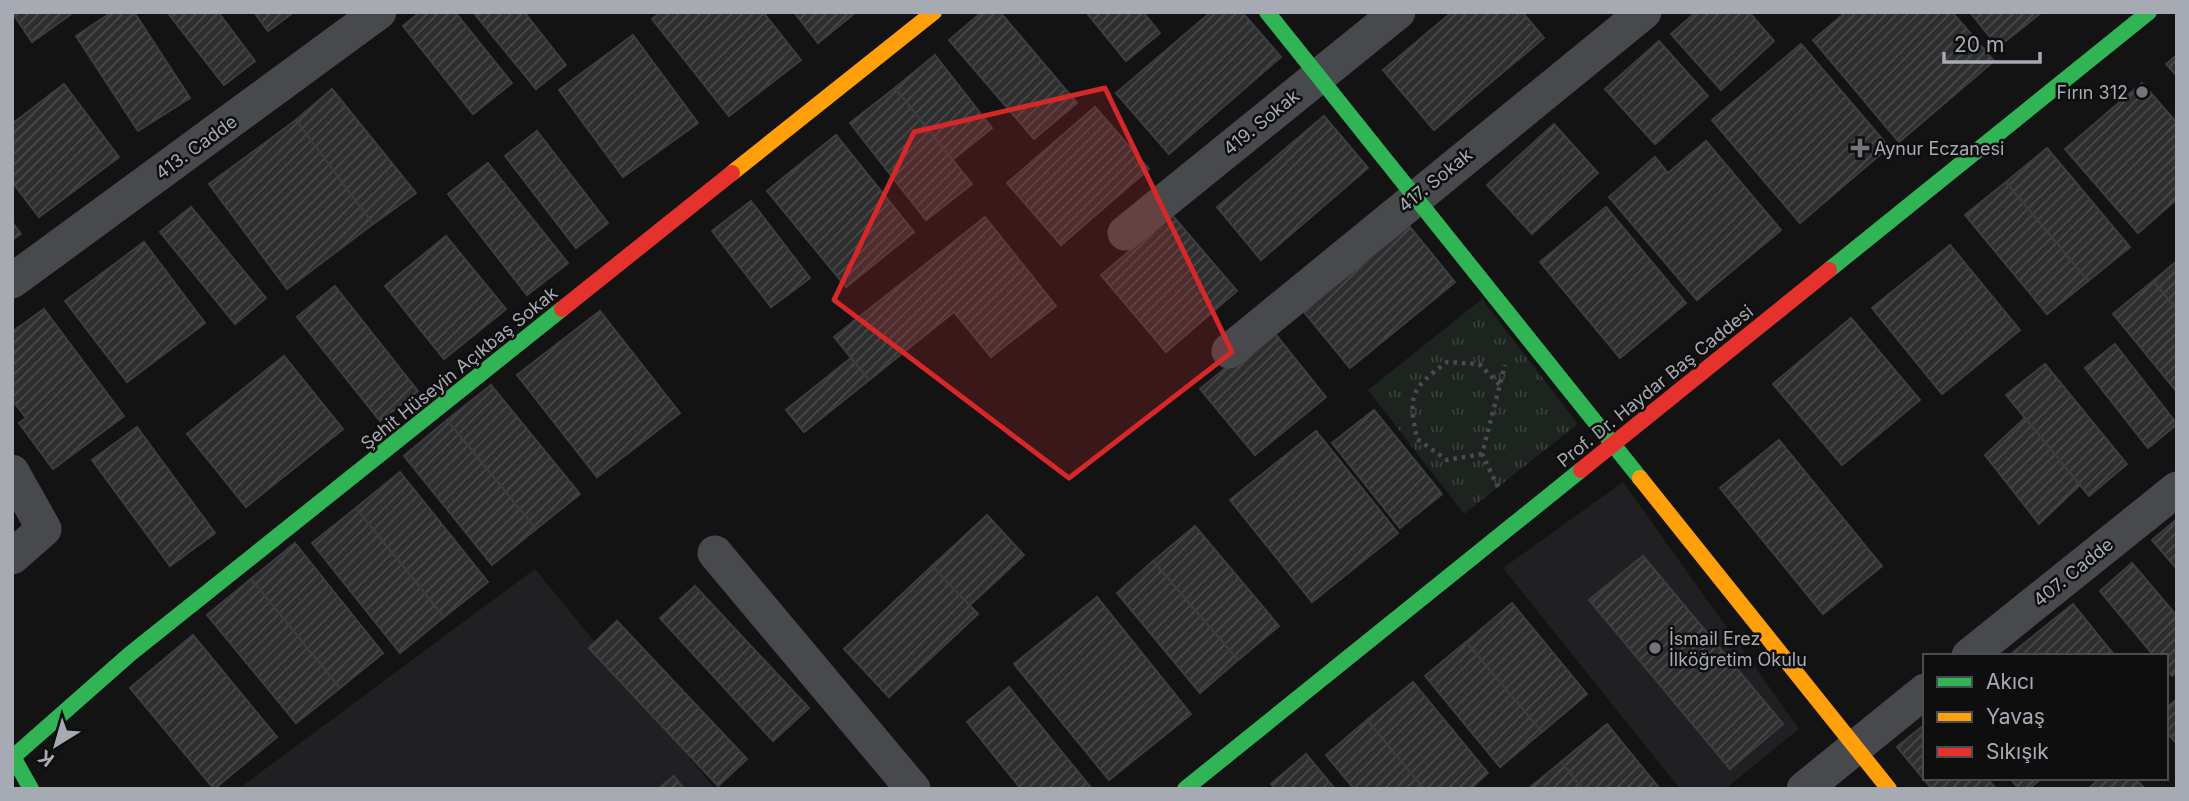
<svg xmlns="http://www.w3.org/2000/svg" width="2189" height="801" font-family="Inter,sans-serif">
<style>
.built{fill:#202022}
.grass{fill:url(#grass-tufts)}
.building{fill:url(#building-hatch);stroke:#3c3d40;stroke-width:2}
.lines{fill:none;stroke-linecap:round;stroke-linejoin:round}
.path{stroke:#494b4d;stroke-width:4.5;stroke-dasharray:3.5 5;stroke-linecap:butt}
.street{stroke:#48494c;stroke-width:35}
.fast{stroke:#30b455;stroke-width:16}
.slow{stroke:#ff9f0a;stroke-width:16}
.jam{stroke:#e5322d;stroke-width:16}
.marked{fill:#d62828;fill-opacity:0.2;stroke:#d62828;stroke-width:5;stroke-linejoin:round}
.poi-dot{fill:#73757b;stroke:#0e0e0f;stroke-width:2.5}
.labels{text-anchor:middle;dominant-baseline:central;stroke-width:5;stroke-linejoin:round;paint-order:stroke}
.poi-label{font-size:18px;fill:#a6aab3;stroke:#0e0e0f;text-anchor:start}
.street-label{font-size:18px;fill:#a6aab3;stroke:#0e0e0f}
</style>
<defs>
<pattern id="grass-tufts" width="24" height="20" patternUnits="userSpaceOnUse" patternTransform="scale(1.75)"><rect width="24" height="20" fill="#1d231e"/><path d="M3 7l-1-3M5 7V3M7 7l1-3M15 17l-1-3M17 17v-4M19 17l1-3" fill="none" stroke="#3b403c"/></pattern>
<pattern id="building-hatch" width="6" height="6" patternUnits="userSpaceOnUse" patternTransform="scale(1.75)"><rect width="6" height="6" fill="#2e2e2f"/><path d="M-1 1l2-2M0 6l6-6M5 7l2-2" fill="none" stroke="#494a4b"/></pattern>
</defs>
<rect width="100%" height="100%" fill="#131314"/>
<g class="built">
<path d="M1623,482l176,247 -74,60h-45l-177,-221z"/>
<path d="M535,569l180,220h-477z"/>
</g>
<path class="grass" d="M1482,299l96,125 -114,90 -96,-124z"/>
<g class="building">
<path d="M12,12h62l-42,30z"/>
<path d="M112,12h22l56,86 -52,33 -62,-95z"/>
<path d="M167,12h51l37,49 -31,24z"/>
<path d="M254,12h40l-26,19z"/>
<path d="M420,12h35l57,71 -39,31 -70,-88z"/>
<path d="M473,12h51l42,53 -30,24z"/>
<path d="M661,12h102l38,48 -72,56 -77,-97z"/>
<path d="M794,12h62l-38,31z"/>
<path d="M982,12h18l77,91 -43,36 -85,-99z"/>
<path d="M1086,12h57l17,21 -34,28z"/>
<path d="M1211,12h31l39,45 -112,97 -53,-61z"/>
<path d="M1452,12h70l22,26 -110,92 -51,-60z"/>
<path d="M1696,12h53l25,29 -53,49 -50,-56z"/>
<path d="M1846,12h106l42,49 -95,81 -86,-102z"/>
<path d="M1970,12h72l-44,35z"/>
<path d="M633,35l65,88 -75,54 -64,-87z"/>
<path d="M1659,41l49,55 -53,48 -50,-55z"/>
<path d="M1801,44l88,103 -89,76 -88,-103z"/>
<path d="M935,55l57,73 -40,32 -57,-72z"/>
<path d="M2177,55v21l-11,-12z"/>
<path d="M2142,83l35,40v76l-39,34 -73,-84z"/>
<path d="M64,84l55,73 -80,60 -27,-35v-58z"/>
<path d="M895,88l77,96 -46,36 -76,-97z"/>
<path d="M332,89l84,104 -43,31 -77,-104z"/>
<path d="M1095,107l54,62 -88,76 -54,-62z"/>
<path d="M1324,116l44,52 -107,92 -44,-53z"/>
<path d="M296,120l77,104 -86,65 -78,-105z"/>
<path d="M1554,124l44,49 -66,61 -45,-49z"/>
<path d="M537,131l71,92 -32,25 -71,-92z"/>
<path d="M836,135l78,97 -68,55 -79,-96z"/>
<path d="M1706,141l75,89 -84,70 -88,-103 46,-40 13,16z"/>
<path d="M2047,148l83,99 -42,34 -82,-99z"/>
<path d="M488,163l80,100 -41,32 -79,-101z"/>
<path d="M2006,182l82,99 -41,33 -82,-99z"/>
<path d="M751,201l59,77 -39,29 -59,-76z"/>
<path d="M191,207l75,91 -31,26 -75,-92z"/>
<path d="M1606,207l80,96 -66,55 -80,-96z"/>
<path d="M1172,215l65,76 -71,61 -65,-77z"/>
<path d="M985,217l71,89 -65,51 -37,-45 -85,68 -35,-43z"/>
<path d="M12,222l9,12 -9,6z"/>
<path d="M1409,226l46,56 -105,86 -47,-57z"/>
<path d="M446,236l60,73 -62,50 -59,-73z"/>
<path d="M144,242l61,81 -78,59 -62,-81z"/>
<path d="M1950,245l70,85 -78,64 -70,-86z"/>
<path d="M2177,261v49l-24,-29z"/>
<path d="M2153,281l24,29v82l-64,-78z"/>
<path d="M335,286l83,105 -38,30 -83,-104z"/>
<path d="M44,309l80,107 -71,53 -34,-46 7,-5 -14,-18v-68z"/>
<path d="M600,311l80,102 -83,64 -80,-102z"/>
<path d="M1851,318l69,82 -78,65 -69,-81z"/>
<path d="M1272,330l54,67 -71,58 -55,-66z"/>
<path d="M2115,344l62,80 -29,24 -63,-80z"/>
<path d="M284,356l59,73 -97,78 -59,-73z"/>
<path d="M851,358l18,22 -65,52 -18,-22z"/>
<path d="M2045,364l82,100 -38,32 -83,-101z"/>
<path d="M491,385l89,109 -44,35 -89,-109z"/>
<path d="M1374,410l68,84 -42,34 -68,-85z"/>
<path d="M2025,418l55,67 -41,39 -54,-69z"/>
<path d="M447,420l89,109 -44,36 -88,-109z"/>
<path d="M137,427l78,106 -45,33 -78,-106z"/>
<path d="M1316,431l82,102 -86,69 -82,-102z"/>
<path d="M1779,440l103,126 -59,48 -103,-126z"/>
<path d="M400,472l88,110 -44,35 -88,-109z"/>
<path d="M356,508l88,109 -44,36 -88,-110z"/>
<path d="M987,515l37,40 -55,51 -37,-40z"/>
<path d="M2177,519v50l-25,-29z"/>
<path d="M1195,526l84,100 -41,34 -85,-99z"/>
<path d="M295,543l88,110 -43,35 -89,-109z"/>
<path d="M1643,556l140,168 -53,45 -141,-169z"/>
<path d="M1153,561l85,99 -38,33 -83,-100z"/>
<path d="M2132,563l45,53v56l-5,4 -6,-6v-14h-12l-54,-65z"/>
<path d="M932,566l46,48 -89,83 -45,-48z"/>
<path d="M251,579l89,109 -44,35 -89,-108z"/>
<path d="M695,586l114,122 -36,33 -113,-123z"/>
<path d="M1097,597l94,117 -82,66 -95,-116z"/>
<path d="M1512,603l75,91 -45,38 -76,-90z"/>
<path d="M2073,604l42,52h-103l-1,-2z"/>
<path d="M617,621l130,138 -29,27 -129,-138z"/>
<path d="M193,635l84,102 -63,52 -84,-101z"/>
<path d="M1466,642l76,90 -42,35 -75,-91z"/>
<path d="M1413,682l75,91 -18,16h-46l-57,-69z"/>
<path d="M1009,687l83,102h-71l-54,-67z"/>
<path d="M2177,699v45l-11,-12v-24z"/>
<path d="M1367,720l57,69h-70l-28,-34z"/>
<path d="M1607,724l53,65h-77l-22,-27z"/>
<path d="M1925,724v54h62l9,11h-64l-35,-42z"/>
<path d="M1306,754l29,35h-60l-4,-5z"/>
<path d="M1561,762l22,27h-55z"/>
<path d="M674,776l10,13h-26z"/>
<path d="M2010,778h32l-13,11h-10z"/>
<path d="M2100,778h35l10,11h-57z"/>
</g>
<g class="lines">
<g class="path">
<path d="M1482,454l-35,6 -30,-21c-9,-45 -7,-49 30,-77l32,2 21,21"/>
<path d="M1498,487l-16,-33 23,-89"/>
</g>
<g class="street">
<path d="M1125,233l273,-221"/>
<path d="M12,281l367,-269"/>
<path d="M1229,351l415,-339"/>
<path d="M12,472l32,57 -32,28"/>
<path d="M715,553l198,236"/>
<path d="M1969,656l208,-167"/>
<path d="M1804,789l121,-98"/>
</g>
<g class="fast">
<path d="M1267,12l373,466"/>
<path d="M1829,270l320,-258"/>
<path d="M12,755l19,34"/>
<path d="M12,758l118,-104 432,-345"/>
<path d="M1185,789l396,-319"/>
</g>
<g class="slow">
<path d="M732,173l202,-161"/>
<path d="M1640,478l249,311"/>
</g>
<g class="jam">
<path d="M562,309l170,-136"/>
<path d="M1581,470l248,-200"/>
</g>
</g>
<path class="marked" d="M1105,88l127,264 -163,126 -235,-178 80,-168z"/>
<g class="poi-dot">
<circle cx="2142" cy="92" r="7"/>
<path d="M1856.5 137.5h7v7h7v7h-7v7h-7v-7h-7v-7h7z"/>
<circle cx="1655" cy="648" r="7"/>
</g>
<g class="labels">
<g class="poi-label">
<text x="2128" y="92" text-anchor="end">Fırın 312</text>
<text x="1874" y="148">Aynur Eczanesi</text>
<text x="1669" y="638">İsmail Erez<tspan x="1669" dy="21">İlköğretim Okulu</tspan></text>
</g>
<g class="street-label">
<text transform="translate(1261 122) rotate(-39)">419. Sokak</text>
<text transform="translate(196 147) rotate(-36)">413. Cadde</text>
<text transform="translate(1435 180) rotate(-39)">417. Sokak</text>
<text transform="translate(459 368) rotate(-39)">Şehit Hüseyin Açıkbaş Sokak</text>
<text transform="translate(1655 386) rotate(-39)">Prof. Dr. Haydar Baş Caddesi</text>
<text transform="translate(2073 572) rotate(-39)">407. Cadde</text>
</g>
</g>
<rect width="2189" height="801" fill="none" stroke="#a6aab3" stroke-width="28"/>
<rect x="1923" y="654" width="245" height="126" fill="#0e0e0f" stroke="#4b4c51" stroke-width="2"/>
<rect x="1937" y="677" width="35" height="10" fill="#30b455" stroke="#4b4c51" stroke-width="2"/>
<text x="1986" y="689" font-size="21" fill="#a6aab3">Akıcı</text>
<rect x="1937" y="712" width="35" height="10" fill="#ff9f0a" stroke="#4b4c51" stroke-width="2"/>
<text x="1986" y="724" font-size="21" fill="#a6aab3">Yavaş</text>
<rect x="1937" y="747" width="35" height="10" fill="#e5322d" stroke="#4b4c51" stroke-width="2"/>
<text x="1986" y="759" font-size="21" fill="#a6aab3">Sıkışık</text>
<g transform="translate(56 745) rotate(217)" stroke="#0e0e0f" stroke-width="5" paint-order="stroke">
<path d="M0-5L12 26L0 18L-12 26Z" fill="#a6aab3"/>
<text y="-10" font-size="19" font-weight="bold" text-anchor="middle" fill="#a6aab3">K</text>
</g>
<path d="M1944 52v10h96v-10" fill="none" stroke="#a6aab3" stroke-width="3.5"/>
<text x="1954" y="52" font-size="21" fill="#a6aab3" stroke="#0e0e0f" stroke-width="5" paint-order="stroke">20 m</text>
</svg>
